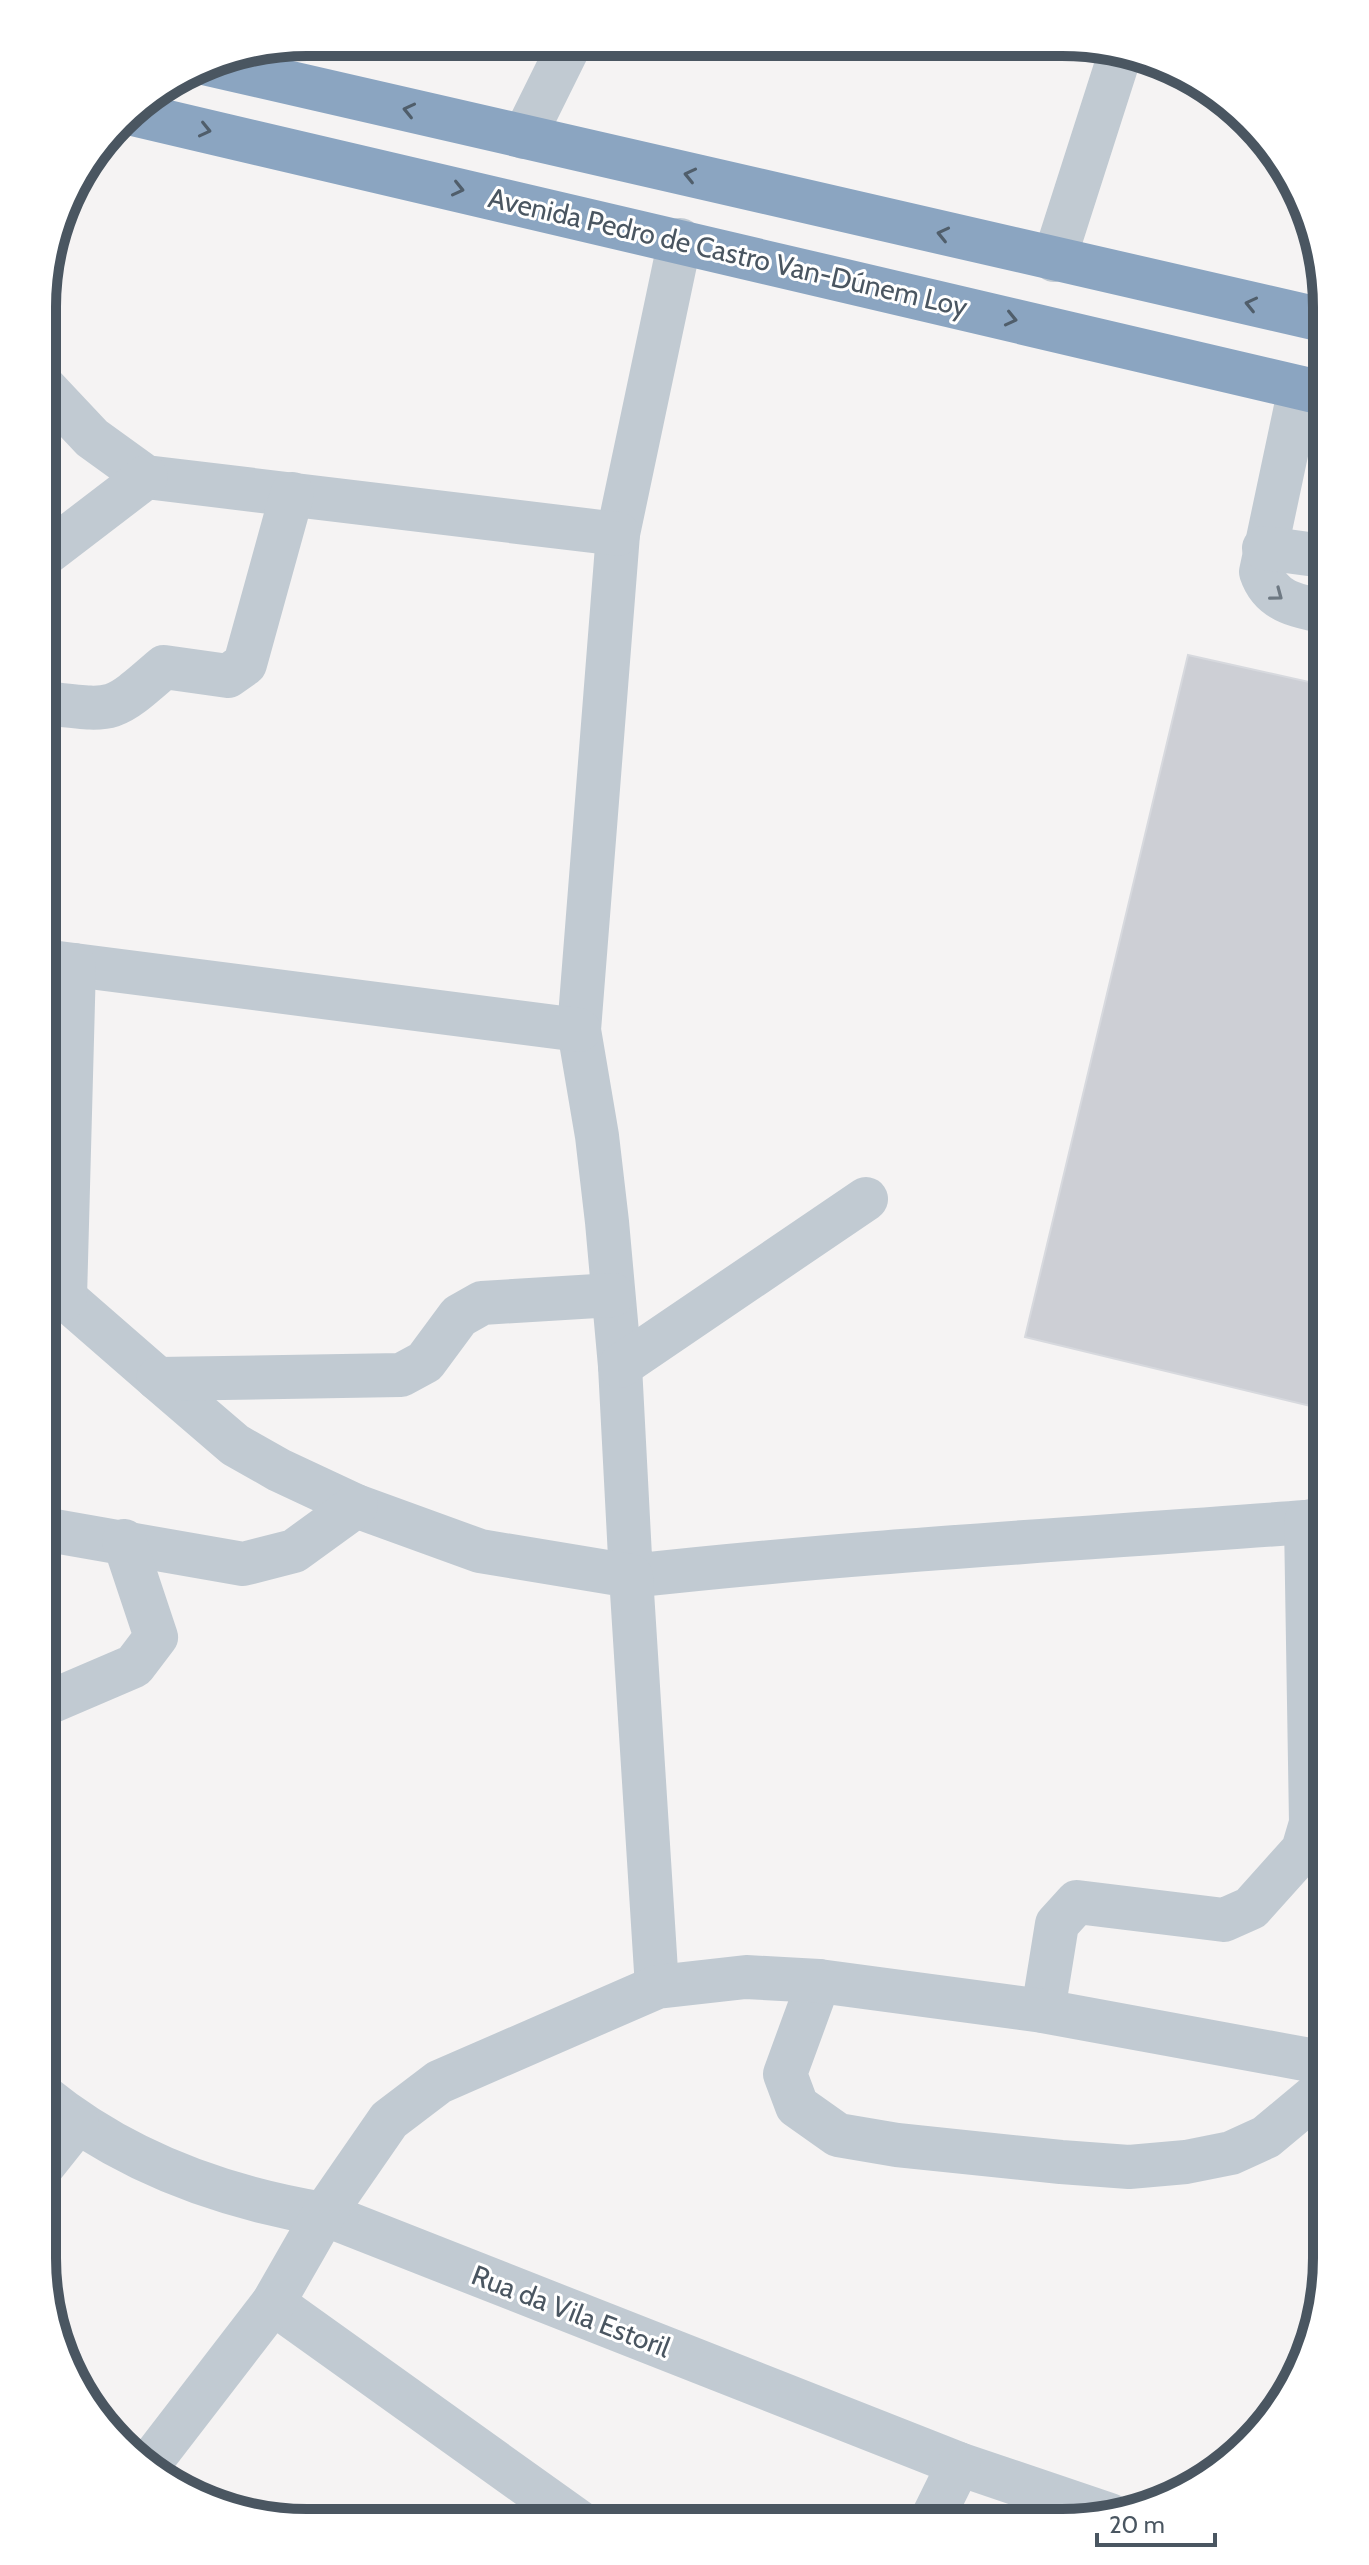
<svg xmlns="http://www.w3.org/2000/svg" width="1369" height="2565" font-family="Cabin,sans-serif">
<style>
.building{fill:#cdcfd5;stroke:#d7d9de;stroke-width:2}
.lines{fill:none;stroke-linecap:round;stroke-linejoin:round}
.minor{stroke:#c1cad2;stroke-width:44}
.highway{stroke:#8ba5c1;stroke-width:44}
.oneway{stroke:#505e6b}
.oneway2{stroke:#6e7983}
.labels{text-anchor:middle;dominant-baseline:central;stroke-width:6;stroke-linejoin:round;paint-order:stroke}
.street-label{font-size:28px;fill:#4a5661;stroke:#fff}
.rim{fill:none;stroke:#4a5661;stroke-width:10}
</style>
<rect width="100%" height="100%" fill="#f5f3f3"/>
<path class="building" d="M1188,655l139,31v724l-302,-73z"/>
<g class="lines">
<g class="minor">
<path d="M524,137l46,-93"/>
<path d="M680,240l-62,294 -39,496 18,106 10,86 13,144 11,210c225,-25 450,-37 675,-54l21,-4"/>
<path d="M1054,260l67,-209"/>
<path d="M44,387l48,51 54,39 472,57"/>
<path d="M1300,388l-39,184c10,30 36,34 66,40"/>
<path d="M1264,548l52,7 11,-5"/>
<path d="M44,555l102,-78"/>
<path d="M44,703c71,8 66,11 120,-36l64,9 17,-12 47,-170"/>
<path d="M43,961l536,69"/>
<path d="M43,1266l22,32 93,81 77,66 44,25 77,36 124,45 151,25 26,411"/>
<path d="M57,1298h8l9,-333"/>
<path d="M620,1366l246,-167"/>
<path d="M158,1379l243,-4 24,-13 34,-46 23,-13 131,-8"/>
<path d="M43,1529l200,35 51,-13 62,-45"/>
<path d="M43,1705l91,-39 22,-29 -32,-96"/>
<path d="M819,1981l-34,93 12,32 41,29 59,10 164,17 68,5 57,-5 45,-9 35,-16 60,-50"/>
<path d="M1043,2011l14,-87 20,-22 147,18 27,-12 52,-58 8,-27 -5,-301"/>
<path d="M42,2095c82,67 179,102 282,119l635,250 151,51"/>
<path d="M42,2167l35,-44"/>
<path d="M273,2303l306,219"/>
<path d="M146,2468l127,-165 51,-89 65,-94 50,-38 218,-95 89,-10 73,4 224,30 283,52"/>
<path d="M930,2523l29,-59"/>
</g>
<g class="highway">
<path d="M204,63l1123,258"/>
<path d="M129,113l1198,281"/>
</g>
</g>
<defs><path id="oneway-chevron" d="M-2-3.5L2.5 0L-2 3.5" fill="none" stroke-width="1.6" stroke-linecap="round" stroke-linejoin="round" transform="scale(2)"/></defs>
<g class="oneway">
<use href="#oneway-chevron" transform="translate(409 110) rotate(-167)"/>
<use href="#oneway-chevron" transform="translate(205 130) rotate(13)"/>
<use href="#oneway-chevron" transform="translate(690 175) rotate(-167)"/>
<use href="#oneway-chevron" transform="translate(458 189) rotate(13)"/>
<use href="#oneway-chevron" transform="translate(943 234) rotate(-167)"/>
<use href="#oneway-chevron" transform="translate(1251 304) rotate(-167)"/>
<use href="#oneway-chevron" transform="translate(1011 319) rotate(13)"/>
</g>
<use class="oneway2" href="#oneway-chevron" transform="translate(1277 595) rotate(37)"/>
<g class="labels">
<g class="street-label">
<text transform="translate(728 252) rotate(13)">Avenida Pedro de Castro Van-Dúnem Loy</text>
<text transform="translate(571 2311) rotate(21)">Rua da Vila Estoril</text>
</g>
</g>
<path d="M0 0H1369V2565H0ZM307 56H1062A251 251 0 0 1 1313 307V2258A251 251 0 0 1 1062 2509H307A251 251 0 0 1 56 2258V307A251 251 0 0 1 307 56Z" fill="#fff" fill-rule="evenodd"/>
<path class="rim" d="M307 56H1062A251 251 0 0 1 1313 307V2258A251 251 0 0 1 1062 2509H307A251 251 0 0 1 56 2258V307A251 251 0 0 1 307 56Z"/>
<path d="M1097 2533v12h118v-12" fill="none" stroke="#4a5661" stroke-width="4"/>
<text x="1109" y="2533" font-size="24" fill="#4a5661" stroke="#ffffff" stroke-width="6" paint-order="stroke">20 m</text>
</svg>
